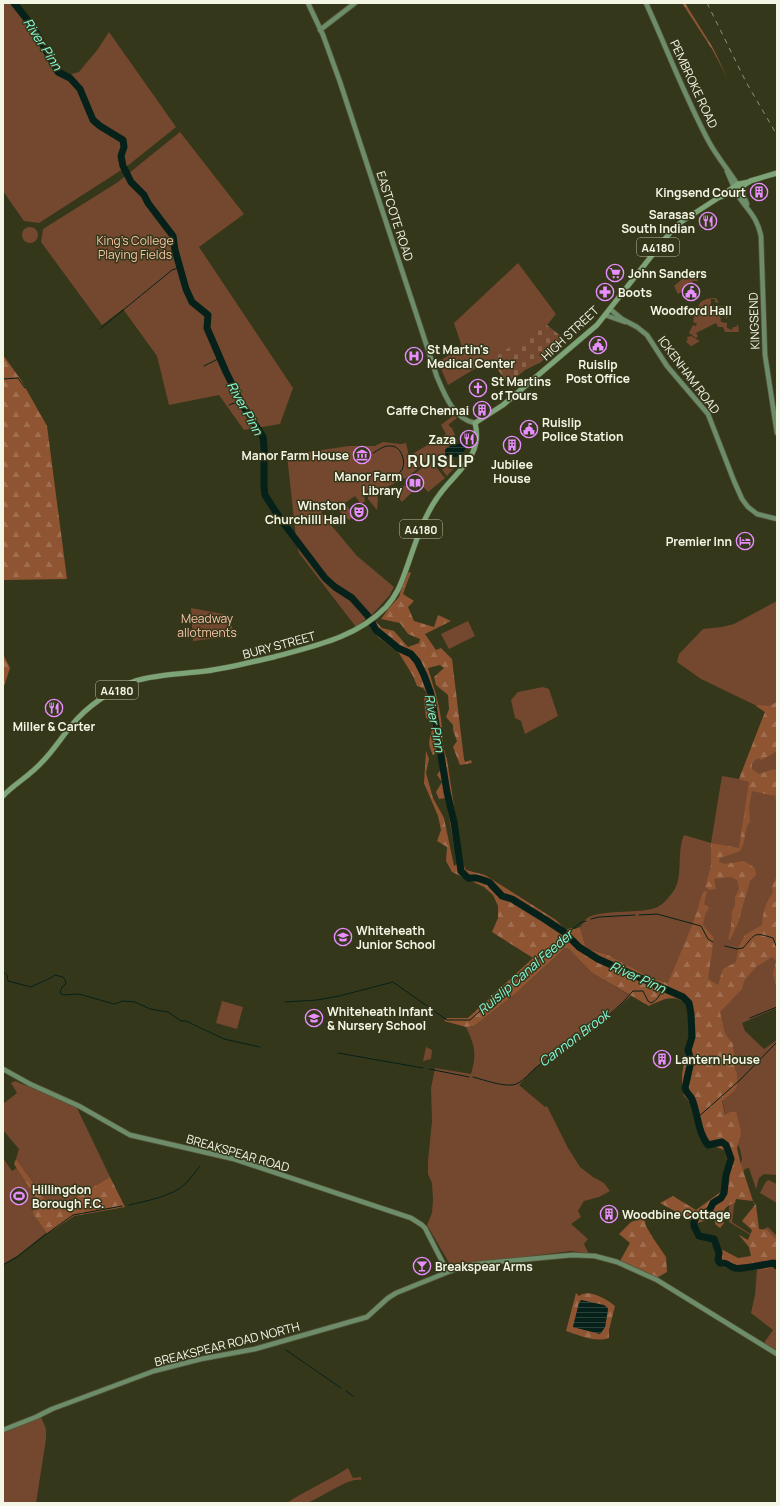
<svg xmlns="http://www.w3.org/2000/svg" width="780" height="1506" font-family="Manrope,sans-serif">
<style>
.green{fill:#74482e}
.forest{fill:url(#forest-firs);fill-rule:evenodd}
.cemetery{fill:url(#cemetery-stones)}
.water{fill:url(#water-rules)}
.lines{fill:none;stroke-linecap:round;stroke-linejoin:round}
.stream{stroke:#052119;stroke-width:1}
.river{stroke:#052119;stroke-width:7}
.secondary-casing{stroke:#54563b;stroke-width:6}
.primary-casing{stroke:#54563b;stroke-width:6}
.secondary{stroke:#6d8c69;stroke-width:4.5}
.primary{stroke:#7ca477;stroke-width:5}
.rail{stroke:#8e9079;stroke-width:1;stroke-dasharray:5 5;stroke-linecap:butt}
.labels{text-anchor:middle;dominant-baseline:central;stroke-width:3;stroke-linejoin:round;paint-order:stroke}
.shield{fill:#35371b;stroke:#bbbda8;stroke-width:1}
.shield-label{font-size:11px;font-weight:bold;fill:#f4f6e5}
.street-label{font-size:12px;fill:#f4f6e5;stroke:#35371b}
.poi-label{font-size:12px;font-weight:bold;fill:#f4f6e5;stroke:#35371b;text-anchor:start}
.park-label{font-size:12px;fill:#f8c3a5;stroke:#35371b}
.water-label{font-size:13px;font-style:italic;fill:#83fdd9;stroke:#35371b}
.district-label{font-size:16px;font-weight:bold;letter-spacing:1px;fill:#f4f6e5;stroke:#35371b}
</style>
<defs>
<pattern id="forest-firs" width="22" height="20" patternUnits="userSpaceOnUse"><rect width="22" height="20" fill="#8f5431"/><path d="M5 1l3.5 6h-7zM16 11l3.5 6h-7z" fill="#9f6d4f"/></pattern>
<pattern id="cemetery-stones" width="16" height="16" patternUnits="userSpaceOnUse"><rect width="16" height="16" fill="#74482e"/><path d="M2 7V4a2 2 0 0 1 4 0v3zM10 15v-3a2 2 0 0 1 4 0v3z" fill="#88634c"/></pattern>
<pattern id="water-rules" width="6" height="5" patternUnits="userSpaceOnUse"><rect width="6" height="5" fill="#052119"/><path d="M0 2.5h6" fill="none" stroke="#2a423a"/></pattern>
</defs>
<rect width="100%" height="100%" fill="#35371b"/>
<g class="green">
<path d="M3,3h14l17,22 27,45 7,5 11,-3 19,-23 11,-17 67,95 -50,40 -87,56 -15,-2 -21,-30z"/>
<path d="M180,132l64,82 -45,33 94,141 -13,36 -36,6 -25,-35 -50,10 -12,-49 -34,-47 -21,16 -61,-83 2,-13 75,-47z"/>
<circle cx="30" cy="235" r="8"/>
<path d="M518,263l38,51 -9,11 -99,60 -10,-23 24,-15 -8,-24z"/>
<path d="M688,274h12l-2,2v5h2h-8l2,4 -16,9 -4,-8z"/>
<path d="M712,298h4l3,5 -4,-1v-3h-4v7h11l3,5 -5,-1 -1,-3h-6v3h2l1,3h2l1,1h7l2,2 -2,3 -1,-4h-5l1,7 6,1v5l5,2 1,-3h3l2,-3 1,8h-14l-2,-5h-5l-2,-4 -20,10 2,3 -2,2 -7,-5 4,-8 3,1 1,-2 -4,-2 2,-9 4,-5 -1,-1c2,-7 8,-8 14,-9z"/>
<path d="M688,336l1,1 2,-1 9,5 -10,6 1,-1 -5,-4 2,-3 -1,-1z"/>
<path d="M454,415l3,3 -8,6v2l3,2 3,7 -5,4v7l-4,2v9l7,2 2,8 -8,9 -5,-6 3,-3 -7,-10 -2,1 -3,-2 -28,23 -1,-1 -24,13 -4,-2h-8l-4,7 1,5 -4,3 -6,-8 -10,7 9,13 -5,4 -18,-16 -10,9 36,43 37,31 -5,9 -20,22 -17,-20 -17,-11 -10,-9 -26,-34 -3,-6 -9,-83 62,-9h26l8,-4 18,2 5,-1 3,13 37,-22 -5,-9z"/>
<path d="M431,461l14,17 -17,14 -15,-17z"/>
<path d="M405,485l7,7 -10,10 -8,-10z"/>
<path d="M372,492l5,1 1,5 -1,12 -9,-11v-5z"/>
<path d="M297,545l27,34 10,9 17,11 16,19 -11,9 -57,-74z"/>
<path d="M777,601v407l-35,15 3,8 19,18 13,-9v135l-13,-1 -5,4 -3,11 -7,-21 -4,1 -8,12 -5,41 20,13 16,-8 9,9v15l-48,-29v-14l13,-49 -2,-10 -13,-26 -11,-53 -20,-64 -27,-23 -17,-5 -44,-23 -19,-6 -4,-4 -5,-18c2,-2 4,-6 6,-8 11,-10 52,-5 69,-11 7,-2 14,-11 18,-16 11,-15 3,-39 11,-57l27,8 11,-67 17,3 26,-67 -10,-7 -54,-26 -24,-17 2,-8 24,-25 19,-2 12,-3z"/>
<path d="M191,608l37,7 7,21 -42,5z"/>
<path d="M468,621l7,15 -26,13 -8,-15z"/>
<path d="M543,687l6,2 9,27 -33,18 -4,-13 -6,-3 -4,-18 7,-8z"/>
<path d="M565,948l4,1 23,24 39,23 -37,33 -59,39 -16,17 26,22 2,-1 21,42 12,19 13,10 11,6 6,8 -11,6 -15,4 -6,10 3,6 -10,7 17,15 -4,5 5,10 -18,-3 -120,15 -24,-41 5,-12 1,-13 -1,-17 -4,-9v-13l4,-40 -1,-33 4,-20 36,6c6,-20 4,-28 -5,-47l8,-1 41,-32z"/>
<path d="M222,1001l21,6 -6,22 -21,-6z"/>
<path d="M426,1047l6,3 -1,9 -8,2z"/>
<path d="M15,1081l61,25 34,71 -46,27 -15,1 -33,-46 3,-10 -16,-19v-26l14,-11 -6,-10z"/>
<path d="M3,1158l9,13 5,-3 25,38 -9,5v3l13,19 -29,23 -14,8z"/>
<path d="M768,1180l9,4v19l-17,-10 5,-10z"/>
<path d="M773,1266l4,4v81l-13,-8 9,-13 -22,-17 4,-18 2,-26h11z"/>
<path d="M41,1417l5,12v10l-10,64h-33v-70z"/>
<path d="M348,1468l5,10 8,-1v3c-13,-3 -41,19 -55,23 -6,1 -13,0 -19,0 19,-13 41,-22 61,-35z"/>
</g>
<g class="forest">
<path d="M682,3h3l28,45 14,29 -15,-28z"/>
<path d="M3,355l18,25 26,46 20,153 -64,1z"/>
<path d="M411,572l-8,22 11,7 -6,6 6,14 20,6 4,-12 13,6 -26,13 11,16 5,-2 11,11 12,100 1,3 6,-2 1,3 -12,2 -7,-18 4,-6 -4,-11v-5l-7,-8 3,-8 -1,-14 -12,-10 -2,-8 10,-9 -4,-3 -12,3c5,17 11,34 13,51 2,15 0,25 6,40l14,95 2,10 3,6 19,5 71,45 10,10 4,-2 5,1 5,-2 5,18 4,4 19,6 44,23 16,5 25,-60 9,-28 2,-4h3l-3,13 5,4 -4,7 -2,10 11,13 -6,41 10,6 5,-16 13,-7 3,-16 6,-11 17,-10c1,-12 3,-22 11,-32l-1,-6 5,-12v114l-4,-15 3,-13 -4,-4 -16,10 -12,14 -2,8 -22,23 5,22 8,10 2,25 2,5v12l-3,5 -12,10 3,14 5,-3h6l5,19 -4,17 3,13 13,40 3,4 3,24 8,1 10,10v30l-4,-4 -5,3 -32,2 -18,-6 -2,-4 1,-8 6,-3 15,8 13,-2 -2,-9 -10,-12 9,5 4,-10 -10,-9 13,-16 -2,-4 -17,-2 -1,4c-9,2 -10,6 -15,14l4,6 -4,5 -5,-4v-9l-14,7 -10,3v-5l-31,-17 13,-7 23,14 26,-19 3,-23 3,-6 -4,-12 -8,-3h-10l-6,-8 -10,-37 -6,-6 -2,-7v-15l8,-42 -3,-28c-14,-10 -23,-5 -38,2l-57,-33 -23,-24 -4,-1 -50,46 -41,32 -8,1 -22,-6 3,-3h21l65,-60 -41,-26 6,-14v-12l-5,-11 -9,-8 -32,-15 -6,-11 1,-14 -10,-6 4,-11 -3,-14 -14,-33 2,-32 3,8 -3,14 7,25 11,20 10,48 3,-2 -11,-66 -7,1 -3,-7 6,-10 -5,-7 4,-6 -4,-17 -4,3c-9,-17 1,-17 -1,-34l-6,-3 -2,-19 3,-6 -4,-5 -6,-2 -4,-10 -14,-23 -21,-16 -8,-11 6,-4 6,6 12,3 14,16 11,-4 1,-4 -12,-5 -8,-11 -19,-4 8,-11 10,-11 7,-24z"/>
<path d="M3,654l7,14 -7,21z"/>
<path d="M777,702v49l-15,9 -4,-2 -6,5v6l7,5 15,-5 3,1v39l-2,-13 -23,-5 -3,16 1,14 -4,8 -2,13 -4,9 -20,7 -1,4 6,2 19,-3 11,7 1,7 -6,6 -12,42 -8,17 -2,-1 3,-13 1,-15 3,-5v-9l4,-8 -2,-9 -7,-3 -16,2 2,10 -6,1 -5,-3 6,-21v-23l28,5 10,-66 -10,-3 26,-67 -9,-6 4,-1 9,1z"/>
<path d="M16,1159l33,46 15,-1 46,-27 15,30 -51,9 -27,18 -14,-20v-3l8,-6 -27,-41z"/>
<path d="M640,1219l5,2 1,5 7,12 13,19 1,15 -12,7 -35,-18 10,-18 -11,-9 12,-12z"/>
<path d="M576,1293l3,3c9,-8 28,3 36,10l-6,24v8c-14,5 -30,-3 -43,-7zM579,1303l29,7 -3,17 -4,6 -28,-6z"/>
</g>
<path class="cemetery" d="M547,325l15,12 1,5 -22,20 -16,8 -17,14 -18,-25z"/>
<g class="water">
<path d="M462,443l3,1 1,4 -4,6 -9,5 -8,-4v-5l5,-4z"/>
<path d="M581,1300l23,5 4,3 -3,19 -5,7 -27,-7 6,-24z"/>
</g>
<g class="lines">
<g class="stream">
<path d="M100,329l72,-59 9,-3"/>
<path d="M204,366l16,-8"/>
<path d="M3,379l15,-1 7,10"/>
<path d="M229,405l11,-4"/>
<path d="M373,453c6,-3 11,-8 18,-7 11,0 16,18 10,25 -4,5 -10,6 -15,7"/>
<path d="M639,915l18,-1 44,12 7,13 5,3"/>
<path d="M591,919l8,-2 36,-2"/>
<path d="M725,946l12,3 6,-1c13,-15 11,-16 30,-10l4,10"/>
<path d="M3,972l4,3 1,6 23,6c9,-5 16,-6 24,-12l8,2 3,5 -1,3 -3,2 -2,6 3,2 16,-1 35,10 9,-3 12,1 15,7 18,3 13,9h5l38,18 36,8"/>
<path d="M285,1002l32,-2 22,-4 54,-14 54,38h23l93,-83 17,-14 6,-2"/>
<path d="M750,1018l27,-11"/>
<path d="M338,1053l85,15"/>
<path d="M429,1069l40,8"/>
<path d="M473,1077c11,3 28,9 39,8 9,0 20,-15 27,-20 31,-25 69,-43 94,-74h10l5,10 3,2c6,-2 9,-9 12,-14"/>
<path d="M697,1118l43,-38 37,-38"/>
<path d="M129,1205c17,-4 45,-9 57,-22 5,-5 9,-11 14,-17"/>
<path d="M3,1265l14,-8 28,-22 28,-20 49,-9"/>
<path d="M286,1350l55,38"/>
<path d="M346,1391l7,5"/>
</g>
<path class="river" d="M14,3l19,24 25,45 12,6 10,11 13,31 7,6 23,14 1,7 -3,9 2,10 8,16 13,13 4,8 25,33 2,14 11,39 6,13 16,13 -1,13 19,44 16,32 21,33 1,9v41l1,8 16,25 44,58 10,9 17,11 16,18 8,14 22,18 13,6 6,7 7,14 7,19 16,98 7,30 7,49 7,7h9l12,4 13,14 10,3 34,21 18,12 15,15 19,12 85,38 6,6 2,11 1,23 -4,13 3,11 -6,27c1,5 5,7 7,11 6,15 6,34 16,46l14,-3 4,3 5,14 -5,16 -2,18 -3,5 -8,5 -4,8 -12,5 -3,6v4l5,10 15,3 5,14 -1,7 2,3c9,-1 7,3 15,5 6,2 31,-4 39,-5l3,3"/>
<defs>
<g id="secondary">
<path d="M308,3l15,32 17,47 97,295c8,19 17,42 38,46"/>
<path d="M646,3c21,46 39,94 63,139 12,22 30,39 38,62"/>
<path d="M320,30l35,-27"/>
<path d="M727,171c4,9 7,18 12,26 10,15 18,20 22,39l4,119 12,78"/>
<path d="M610,309l12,10 15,8 10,8 20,31 41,48 26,67 8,18 6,8 9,7 20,5"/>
<path d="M605,315l20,7"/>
<path d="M3,1069l27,15 49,22 51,29 104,24 177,59 11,7 3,3 20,39 6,4"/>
<path d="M3,1430l33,-13 16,-8 102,-38 47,-12 54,-10 112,-32 21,-19 8,-5 62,-25 18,-4 96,-9 23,1 22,6 40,18 120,74"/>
</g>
<g id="primary">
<path d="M721,196l17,-12 11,-2"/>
<path d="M3,796c11,-12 28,-21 39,-34 11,-11 19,-24 29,-36 15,-19 41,-37 64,-45 22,-7 48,-7 71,-10 23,-3 45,-9 68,-14 40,-11 82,-19 112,-50 12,-13 15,-24 21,-40 8,-23 16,-49 30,-69 17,-26 47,-40 38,-75l28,-18 94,-80 71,-90 13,-13 37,-24 18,-7 14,-10 27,-8"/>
</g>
</defs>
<use href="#secondary" class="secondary-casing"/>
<use href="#primary" class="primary-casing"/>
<use href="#secondary" class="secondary"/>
<use href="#primary" class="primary"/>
<path class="rail" d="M707,3l39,79 31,53"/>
</g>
<defs>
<symbol id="building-ring" viewBox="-11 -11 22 22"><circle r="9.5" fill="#35371b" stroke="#e98efe" stroke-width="1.5"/><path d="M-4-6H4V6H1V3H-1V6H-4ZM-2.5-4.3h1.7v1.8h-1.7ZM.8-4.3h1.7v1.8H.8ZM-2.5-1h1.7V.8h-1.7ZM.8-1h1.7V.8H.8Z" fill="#e98efe"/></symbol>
<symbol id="restaurant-ring" viewBox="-11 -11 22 22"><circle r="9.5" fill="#35371b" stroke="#e98efe" stroke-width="1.5"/><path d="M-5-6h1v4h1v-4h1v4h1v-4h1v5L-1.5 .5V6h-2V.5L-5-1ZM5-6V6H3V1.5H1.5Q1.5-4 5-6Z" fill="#e98efe"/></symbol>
<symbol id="supermarket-ring" viewBox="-11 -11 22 22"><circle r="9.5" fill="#35371b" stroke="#e98efe" stroke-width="1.5"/><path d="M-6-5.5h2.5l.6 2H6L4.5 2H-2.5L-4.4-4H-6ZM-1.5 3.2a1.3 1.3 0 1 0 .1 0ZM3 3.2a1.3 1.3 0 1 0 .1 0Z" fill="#e98efe"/></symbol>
<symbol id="pharmacy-ring" viewBox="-11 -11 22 22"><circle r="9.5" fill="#35371b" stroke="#e98efe" stroke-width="1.5"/><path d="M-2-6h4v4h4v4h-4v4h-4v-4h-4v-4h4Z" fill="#e98efe"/></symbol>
<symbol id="civic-ring" viewBox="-11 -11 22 22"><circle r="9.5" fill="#35371b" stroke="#e98efe" stroke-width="1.5"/><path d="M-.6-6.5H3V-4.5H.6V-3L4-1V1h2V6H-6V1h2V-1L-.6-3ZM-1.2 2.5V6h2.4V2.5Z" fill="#e98efe"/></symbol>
<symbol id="hospital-ring" viewBox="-11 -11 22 22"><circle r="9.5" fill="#35371b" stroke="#e98efe" stroke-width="1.5"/><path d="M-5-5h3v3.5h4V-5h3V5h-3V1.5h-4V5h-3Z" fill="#e98efe"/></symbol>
<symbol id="church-ring" viewBox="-11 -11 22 22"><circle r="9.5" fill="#35371b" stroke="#e98efe" stroke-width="1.5"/><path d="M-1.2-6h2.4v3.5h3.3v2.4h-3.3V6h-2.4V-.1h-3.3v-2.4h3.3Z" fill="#e98efe"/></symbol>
<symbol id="museum-ring" viewBox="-11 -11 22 22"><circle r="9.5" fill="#35371b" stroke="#e98efe" stroke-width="1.5"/><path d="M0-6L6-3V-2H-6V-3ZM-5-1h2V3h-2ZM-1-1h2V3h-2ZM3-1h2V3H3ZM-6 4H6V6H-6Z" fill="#e98efe"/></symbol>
<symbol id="library-ring" viewBox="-11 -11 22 22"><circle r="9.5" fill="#35371b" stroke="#e98efe" stroke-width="1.5"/><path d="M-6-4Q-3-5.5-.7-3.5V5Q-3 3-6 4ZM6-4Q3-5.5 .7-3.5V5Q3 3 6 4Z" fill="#e98efe"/></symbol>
<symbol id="theatre-ring" viewBox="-11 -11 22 22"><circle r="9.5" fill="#35371b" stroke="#e98efe" stroke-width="1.5"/><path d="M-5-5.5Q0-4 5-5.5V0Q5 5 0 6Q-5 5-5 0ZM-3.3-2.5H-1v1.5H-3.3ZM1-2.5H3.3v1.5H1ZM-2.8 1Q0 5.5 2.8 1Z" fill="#e98efe"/></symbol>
<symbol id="hotel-ring" viewBox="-11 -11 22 22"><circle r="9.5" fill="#35371b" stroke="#e98efe" stroke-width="1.5"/><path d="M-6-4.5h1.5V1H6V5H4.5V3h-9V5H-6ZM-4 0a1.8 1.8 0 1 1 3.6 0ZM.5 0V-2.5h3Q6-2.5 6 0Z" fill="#e98efe"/></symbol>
<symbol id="school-ring" viewBox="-11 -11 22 22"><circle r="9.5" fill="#35371b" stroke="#e98efe" stroke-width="1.5"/><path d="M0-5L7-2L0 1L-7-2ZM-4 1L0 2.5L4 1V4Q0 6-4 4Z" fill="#e98efe"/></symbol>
<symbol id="stadium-ring" viewBox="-11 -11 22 22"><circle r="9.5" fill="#35371b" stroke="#e98efe" stroke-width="1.5"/><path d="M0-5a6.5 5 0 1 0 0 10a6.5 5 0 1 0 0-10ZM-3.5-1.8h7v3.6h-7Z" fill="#e98efe"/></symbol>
<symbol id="bar-ring" viewBox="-11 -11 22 22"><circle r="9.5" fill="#35371b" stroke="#e98efe" stroke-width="1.5"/><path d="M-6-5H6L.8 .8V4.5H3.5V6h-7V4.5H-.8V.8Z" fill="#e98efe"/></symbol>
</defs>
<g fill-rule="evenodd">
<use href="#building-ring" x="749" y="182" width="20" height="20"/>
<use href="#restaurant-ring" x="698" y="211" width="20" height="20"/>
<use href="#supermarket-ring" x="605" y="263" width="20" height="20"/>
<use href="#pharmacy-ring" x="595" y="282" width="20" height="20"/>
<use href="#civic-ring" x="681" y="282" width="20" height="20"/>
<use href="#civic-ring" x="588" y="335" width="20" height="20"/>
<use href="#hospital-ring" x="404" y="346" width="20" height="20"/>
<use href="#church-ring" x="468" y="378" width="20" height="20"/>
<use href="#building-ring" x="472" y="400" width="20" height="20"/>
<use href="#civic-ring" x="519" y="419" width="20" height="20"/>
<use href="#restaurant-ring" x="459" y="429" width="20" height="20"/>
<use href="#building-ring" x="502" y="435" width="20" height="20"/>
<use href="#museum-ring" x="352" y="445" width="20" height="20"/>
<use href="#library-ring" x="405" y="473" width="20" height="20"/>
<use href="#theatre-ring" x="349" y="502" width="20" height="20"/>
<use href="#hotel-ring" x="735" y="531" width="20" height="20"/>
<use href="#restaurant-ring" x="44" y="698" width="20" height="20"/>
<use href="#school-ring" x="333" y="927" width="20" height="20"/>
<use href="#school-ring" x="304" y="1008" width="20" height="20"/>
<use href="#building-ring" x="652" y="1049" width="20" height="20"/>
<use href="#stadium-ring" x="9" y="1186" width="20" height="20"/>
<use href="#building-ring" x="599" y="1204" width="20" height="20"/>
<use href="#bar-ring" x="412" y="1256" width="20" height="20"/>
</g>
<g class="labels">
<g class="shield">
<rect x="637" y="238" width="42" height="18" rx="3"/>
<rect x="400" y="520" width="42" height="18" rx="3"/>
<rect x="96" y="681" width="42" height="18" rx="3"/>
</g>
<g class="shield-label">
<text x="658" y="247">A4180</text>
<text x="421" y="529">A4180</text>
<text x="117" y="690">A4180</text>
</g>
<g class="street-label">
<text transform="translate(694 84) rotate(65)">PEMBROKE ROAD</text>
<text transform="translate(395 216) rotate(72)">EASTCOTE ROAD</text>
<text transform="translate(754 321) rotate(-92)">KINGSEND</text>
<text transform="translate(570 333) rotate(-43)">HIGH STREET</text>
<text transform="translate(689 375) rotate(53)">ICKENHAM ROAD</text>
<text transform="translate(279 645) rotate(-15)">BURY STREET</text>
<text transform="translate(238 1153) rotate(16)">BREAKSPEAR ROAD</text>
<text transform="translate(227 1344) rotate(-14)">BREAKSPEAR ROAD NORTH</text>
</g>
<g class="poi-label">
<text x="746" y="192" text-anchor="end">Kingsend Court</text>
<text x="695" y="214" text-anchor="end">Sarasas<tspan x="695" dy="14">South Indian</tspan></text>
<text x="628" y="273">John Sanders</text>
<text x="618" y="292">Boots</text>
<text x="691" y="310" text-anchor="middle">Woodford Hall</text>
<text x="427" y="349">St Martin's<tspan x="427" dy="14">Medical Center</tspan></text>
<text x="598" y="364" text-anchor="middle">Ruislip<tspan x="598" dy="14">Post Office</tspan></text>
<text x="491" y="381">St Martins<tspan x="491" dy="14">of Tours</tspan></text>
<text x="469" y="410" text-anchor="end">Caffe Chennai</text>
<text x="542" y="422">Ruislip<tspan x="542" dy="14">Police Station</tspan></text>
<text x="456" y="439" text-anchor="end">Zaza</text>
<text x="349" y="455" text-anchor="end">Manor Farm House</text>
<text x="512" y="464" text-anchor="middle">Jubilee<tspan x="512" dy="14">House</tspan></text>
<text x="402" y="476" text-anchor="end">Manor Farm<tspan x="402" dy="14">Library</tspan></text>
<text x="346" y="505" text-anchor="end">Winston<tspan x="346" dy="14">Churchilll Hall</tspan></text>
<text x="732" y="541" text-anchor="end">Premier Inn</text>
<text x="54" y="726" text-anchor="middle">Miller &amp; Carter</text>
<text x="356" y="930">Whiteheath<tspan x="356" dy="14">Junior School</tspan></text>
<text x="327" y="1011">Whiteheath Infant<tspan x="327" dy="14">&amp; Nursery School</tspan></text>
<text x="675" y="1059">Lantern House</text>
<text x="32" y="1189">Hillingdon<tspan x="32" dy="14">Borough F.C.</tspan></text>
<text x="622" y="1214">Woodbine Cottage</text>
<text x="435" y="1266">Breakspear Arms</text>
</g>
<g class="park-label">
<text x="135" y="240">King's College<tspan x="135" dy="14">Playing Fields</tspan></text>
<text x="207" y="618">Meadway<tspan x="207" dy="14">allotments</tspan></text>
</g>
<g class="water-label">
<text transform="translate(43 44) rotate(57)">River Pinn</text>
<text transform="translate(245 408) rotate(61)">River Pinn</text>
<text transform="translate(435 723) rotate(79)">River Pinn</text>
<text transform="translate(525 972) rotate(-41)">Ruislip Canal Feeder</text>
<text transform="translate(638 977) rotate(24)">River Pinn</text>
<text transform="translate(574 1038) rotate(-37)">Cannon Brook</text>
</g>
<g class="district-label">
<text x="441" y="461">RUISLIP</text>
</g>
</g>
<rect width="780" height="1506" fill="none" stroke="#f4f6e5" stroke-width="8"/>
</svg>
